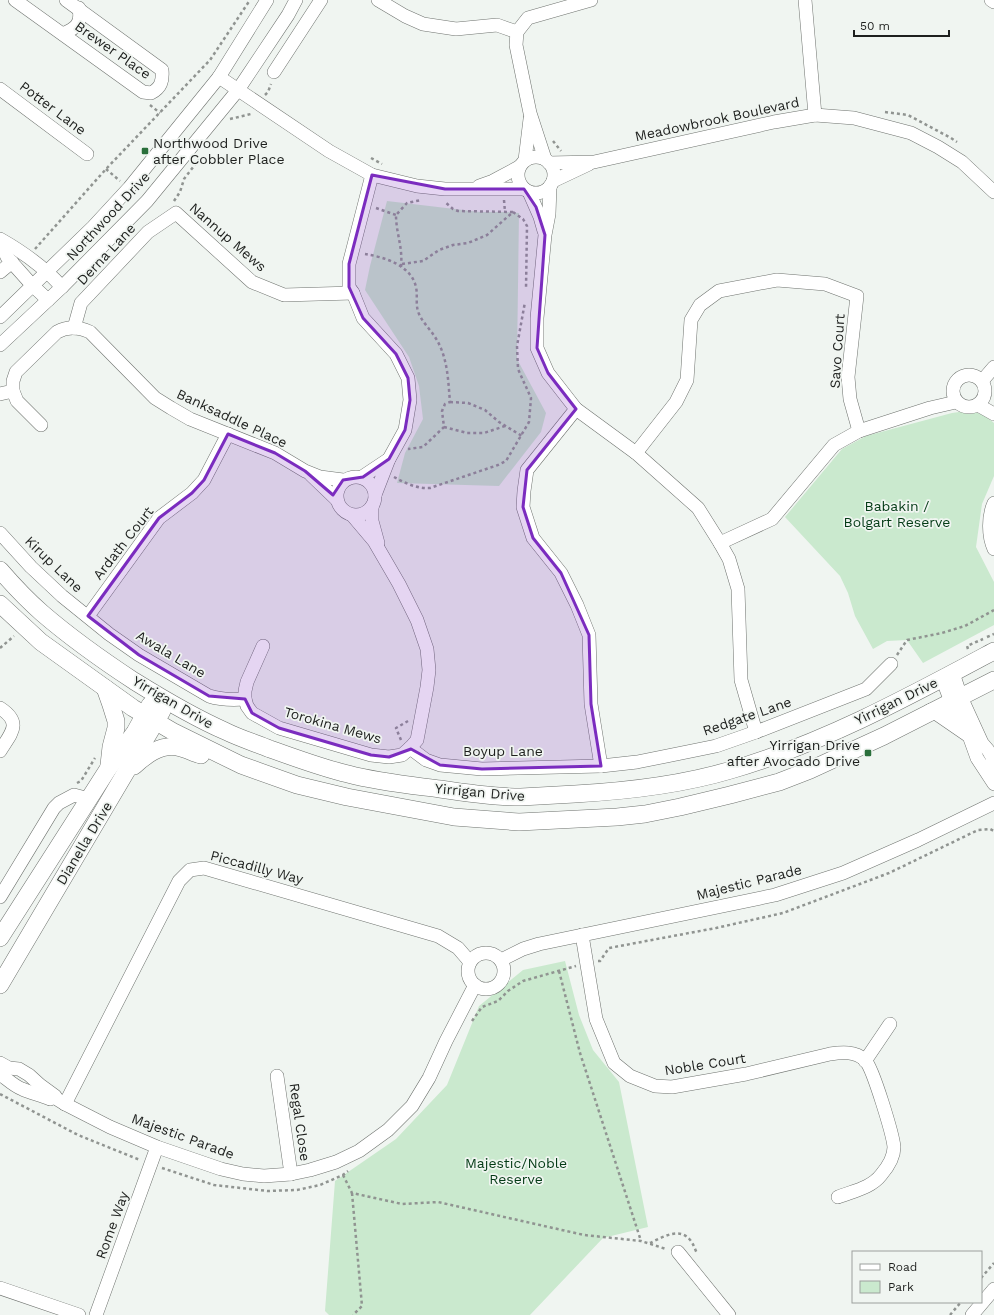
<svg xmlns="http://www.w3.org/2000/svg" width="994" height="1315" font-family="'Work Sans',sans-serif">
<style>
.green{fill:#cae9ce}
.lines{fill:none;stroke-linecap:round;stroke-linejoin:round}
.minor-casing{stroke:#6f736f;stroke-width:14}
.major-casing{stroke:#6f736f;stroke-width:18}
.path{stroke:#909491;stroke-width:2.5;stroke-dasharray:3 3;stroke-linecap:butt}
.minor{stroke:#fff;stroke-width:13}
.major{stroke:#fff;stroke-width:17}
.marked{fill:#7b2cbf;fill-opacity:0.2;stroke:#7b2cbf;stroke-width:3;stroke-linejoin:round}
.poi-dot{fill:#2a6f3b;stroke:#f0f5f1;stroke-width:1.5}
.labels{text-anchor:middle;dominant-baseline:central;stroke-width:3.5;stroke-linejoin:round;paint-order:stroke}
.street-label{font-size:14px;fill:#1e201e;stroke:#f0f5f1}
.poi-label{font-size:14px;fill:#1e201e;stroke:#f0f5f1;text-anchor:start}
.park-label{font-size:14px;fill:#043b16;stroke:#f0f5f1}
</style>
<rect width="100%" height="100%" fill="#f0f5f1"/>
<g class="green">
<path d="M387,201l93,11h25l14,1 -2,146 29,54 -5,19 -42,54 -102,-3 8,-30 18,-34 -4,-33 -10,-29 -44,-67 5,-24z"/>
<path d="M966,411l17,3 11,9v53l-12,28 -6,43 18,35v43l-71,38 -16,-23 -20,1 -14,8 -18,-33 -7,-23 -8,-17 -55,-59 57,-68 24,-13 86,-23z"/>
<path d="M565,961l14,54 14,35 26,32 29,145 -45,11 -73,77h-201l-4,-4 10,-130 61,-42 51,-54 32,-79 44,-36z"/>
</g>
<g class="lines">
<defs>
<g id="minor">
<path d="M15,0l128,92 8,1c10,-5 12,-12 11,-23l-96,-70"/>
<path d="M378,0l27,16 18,8 33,5 41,-4 20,7"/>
<path d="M805,0l10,115"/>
<path d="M991,0l3,2"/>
<path d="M63,34c13,-6 19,-10 16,-26"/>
<path d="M274,72l47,-72"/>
<path d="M219,77l110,74 43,24 45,11 28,3h79"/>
<path d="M0,89l87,65"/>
<circle cx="536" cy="175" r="18"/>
<path d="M545,159l-15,-46 -14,-68 1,-13 11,-14 63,-18"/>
<path d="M525,160l5,-41"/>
<path d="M549,163l45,-1 180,-40 41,-7 39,3 57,15 27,14 24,15 32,30"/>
<path d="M372,175l-23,89v23l4,6 10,25 33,36 12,24 2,22 -5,30 -16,29 -14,36"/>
<path d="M553,181l36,-17"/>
<path d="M479,186l14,-5 26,-14"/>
<path d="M550,186l-1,28 -4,21 -8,83v30l11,25 28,36 60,44 62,55 22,35 9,16 9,30 3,91 15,52"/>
<path d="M529,192l11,25 4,14"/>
<path d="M0,239c23,13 44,28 62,48"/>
<path d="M0,241l7,16 25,28 16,15"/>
<path d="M0,272l12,-10"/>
<path d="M0,317l93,-90 36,-39 90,-111 48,-77"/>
<path d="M74,328l7,-25 67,-71 28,-19 76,69 32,13 69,-2"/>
<path d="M0,345l62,-58 85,-86 91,-111 50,-75 8,-15"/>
<circle cx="969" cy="391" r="16"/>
<path d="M982,381l12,-14"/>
<path d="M0,394l13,-3"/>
<path d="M978,405l16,9"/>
<path d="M576,409l-49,61 -3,21 -1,16 10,31 28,35 16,32 12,30 2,69 10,62"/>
<path d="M41,425l-24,-24 -4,-10v-10l3,-9 41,-40c11,-6 22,-5 33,0l65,66 16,10 19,11 85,34 30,18 15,6 23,3"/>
<path d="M636,453l40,-51 11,-22 4,-60 9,-15 19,-14 58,-11 48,4 32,12 -9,81 2,22 9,32"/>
<path d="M311,475l25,24"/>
<circle cx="356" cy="496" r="19"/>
<path d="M362,477l27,-18"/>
<path d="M994,503c-6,13 -6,33 0,46"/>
<path d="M372,506v15l6,22"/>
<path d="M0,533l31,34 31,29 47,38 30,21 70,41c12,4 23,4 36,3"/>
<path d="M720,543l52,-24 62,-74 25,-14 71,-23 26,-6"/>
<path d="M88,616l71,-98 33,-25 12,-13 24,-46"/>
<path d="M263,646l-16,36 -2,9v8l2,7 5,7 27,15 92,27 18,2 13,-2 8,-7 7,-8 10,-53 2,-17 -2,-21 -10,-29 -18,-36 -25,-43 -22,-26"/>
<path d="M953,673l8,24 21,46 6,7 4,7 2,13"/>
<path d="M942,678l9,24 9,12 8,19 9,25 17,26"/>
<path d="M0,708c23,15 11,25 0,43"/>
<path d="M410,748l16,12 14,5 42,4 119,-3 36,-4 79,-16 40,-14 110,-43 25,-25"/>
<path d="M0,897l54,-89 5,-5 15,-8 15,4"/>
<path d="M582,935l14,84 18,44 16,13 25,10 17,1 74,-13 84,-20c12,-2 25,-3 35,6 8,8 28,75 29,87 0,10 -7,21 -13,28 -10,13 -28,16 -43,22"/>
<circle cx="486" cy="971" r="18"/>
<path d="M501,960l22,-11 16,-5 236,-49 68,-22 75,-33 76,-37"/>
<path d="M865,1061l25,-37"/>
<path d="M0,1063l9,5 10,1 10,6 11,10 15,11 2,3 8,5 45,23 47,20 64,22 22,5 21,2 27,-2 19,-4 26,-8 23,-11 29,-21 24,-24 17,-28 17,-37 29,-56"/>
<path d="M0,1074c7,5 14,12 22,15 9,4 18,6 28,10"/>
<path d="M277,1076l14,98"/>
<path d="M65,1104l114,-223 11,-11 14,-2 234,68 20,12 12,14"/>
<path d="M678,1252l51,63"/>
<path d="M0,1288l79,27"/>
<path d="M96,1315l61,-168"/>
<path d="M972,1315l22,-26"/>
</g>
<g id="major">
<path d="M0,570c13,15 27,30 42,43 29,25 60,47 92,68 29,18 59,36 91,50 14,7 30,12 45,18 26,9 52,19 78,25 30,8 61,11 92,15 26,4 54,8 81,8 18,-1 36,-2 54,-3 53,-3 106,-9 156,-24 93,-27 179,-74 263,-119"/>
<path d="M0,604l41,38 92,66 39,23 69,34 56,20 50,12 107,20 65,5 98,-5 28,-3 35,-7 50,-12 49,-13 31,-12 74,-34 110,-56"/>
<path d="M105,688l6,17 5,16v7l-5,19 -2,18"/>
<path d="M931,712l5,-1 32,22"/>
<path d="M134,766c11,-10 26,-22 43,-19 8,1 16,6 24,8"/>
<path d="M0,938l108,-169 27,-37 15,-27"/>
<path d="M0,985l162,-274"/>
</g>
</defs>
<use href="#minor" class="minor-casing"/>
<use href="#major" class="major-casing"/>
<g class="path">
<path d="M265,95l3,-3 3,-8"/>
<path d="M150,105l10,8"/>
<path d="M885,112l23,3 43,23 6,4"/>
<path d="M230,119l21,-5"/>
<path d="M553,141l8,10"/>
<path d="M371,158l11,6"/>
<path d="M106,169l14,12"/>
<path d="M504,200l1,12"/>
<path d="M174,201l6,-9 4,-13 16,-21"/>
<path d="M376,208l20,7"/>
<path d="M513,212l10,7 4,7 -1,63"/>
<path d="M35,249l71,-80 104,-109 40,-60"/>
<path d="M365,254c19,3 46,11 51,33 2,9 -1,18 3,27 4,9 11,15 16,23 13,20 13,43 15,65l-5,2 -3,7 2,16 -21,20 -15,2"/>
<path d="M402,264l21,-3 16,-11 14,-5 15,-2 19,-8 26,-23 -55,-1 -5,-2 -8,-7"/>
<path d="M401,267c2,-20 -5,-34 -5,-52l11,-12 14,-3"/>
<path d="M450,402l18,1 17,7 14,12 23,14"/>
<path d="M444,427l23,6h17l21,-7"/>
<path d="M394,477c11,6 23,12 36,11l68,-23 8,-4 23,-39 2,-24 -13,-29 -1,-23 8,-44"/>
<path d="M987,637l7,-3"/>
<path d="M0,648l14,-12"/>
<path d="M968,649l-1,-3 16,-7"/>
<path d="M897,655l10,-15 35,-7 23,-7 29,-16"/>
<path d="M401,740l-5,-12 12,-7"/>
<path d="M77,783l4,-2 14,-23"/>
<path d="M598,961h2l9,-13 107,-20 67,-15 106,-40 89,-43 12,-1 4,2"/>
<path d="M559,971l21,82 61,188"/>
<path d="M472,1021l10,-14 16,-6 10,-10 15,-10 53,-15"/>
<path d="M0,1094l78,41 62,25"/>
<path d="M162,1168l52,17 54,6 29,-1 23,-5 23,-10 5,-4"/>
<path d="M343,1175l9,18 50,11 36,-2 146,33 57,6 25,8"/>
<path d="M352,1193l10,113 -9,9"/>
<path d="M650,1243c13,-6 30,-17 41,-2 3,4 4,9 6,12"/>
<path d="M981,1278l13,-15"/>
<path d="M950,1315l11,-13"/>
</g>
<use href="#minor" class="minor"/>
<use href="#major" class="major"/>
</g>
<path class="marked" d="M372,175l73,14h79l12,18 9,28 -8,113 11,25 28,36 -49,61 -4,37 10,31 28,35 28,62 2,69 10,62 -119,3 -42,-4 -29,-16 -22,8 -18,-2 -92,-27 -27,-15 -7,-14 -36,-3 -70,-41 -51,-39 71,-98 33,-25 12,-13 24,-46 47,19 30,18 28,24 10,-15 20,-3 26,-18 16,-29 5,-30 -2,-22 -12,-24 -33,-36 -14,-31v-23z"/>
<g class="poi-dot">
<rect x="141" y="147" width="8" height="8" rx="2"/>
<rect x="864" y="749" width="8" height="8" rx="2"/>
</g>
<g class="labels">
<g class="street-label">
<text transform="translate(113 50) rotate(35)">Brewer Place</text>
<text transform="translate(53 108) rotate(37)">Potter Lane</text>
<text transform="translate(717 119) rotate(-12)">Meadowbrook Boulevard</text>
<text transform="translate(108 216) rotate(-47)">Northwood Drive</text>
<text transform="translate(228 237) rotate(41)">Nannup Mews</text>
<text transform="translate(106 254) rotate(-47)">Derna Lane</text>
<text transform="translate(837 351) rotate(-86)">Savo Court</text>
<text transform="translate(232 418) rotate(25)">Banksaddle Place</text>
<text transform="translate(123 543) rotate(-52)">Ardath Court</text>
<text transform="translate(54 564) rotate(44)">Kirup Lane</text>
<text transform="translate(171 654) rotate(31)">Awala Lane</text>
<text transform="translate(896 701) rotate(-26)">Yirrigan Drive</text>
<text transform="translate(173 702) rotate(30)">Yirrigan Drive</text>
<text transform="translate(747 716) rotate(-19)">Redgate Lane</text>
<text transform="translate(333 725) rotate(16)">Torokina Mews</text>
<text x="503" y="751">Boyup Lane</text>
<text transform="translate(480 792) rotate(5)">Yirrigan Drive</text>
<text transform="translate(84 843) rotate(-59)">Dianella Drive</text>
<text transform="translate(257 867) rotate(15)">Piccadilly Way</text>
<text transform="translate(749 882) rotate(-14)">Majestic Parade</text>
<text transform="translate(705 1064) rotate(-9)">Noble Court</text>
<text transform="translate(300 1122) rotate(82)">Regal Close</text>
<text transform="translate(183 1136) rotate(20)">Majestic Parade</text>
<text transform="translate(112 1225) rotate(-70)">Rome Way</text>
</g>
<g class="poi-label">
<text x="153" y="143">Northwood Drive<tspan x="153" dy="16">after Cobbler Place</tspan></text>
<text x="860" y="745" text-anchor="end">Yirrigan Drive<tspan x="860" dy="16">after Avocado Drive</tspan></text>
</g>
<g class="park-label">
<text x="897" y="506">Babakin /<tspan x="897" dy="16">Bolgart Reserve</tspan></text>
<text x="516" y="1163">Majestic/Noble<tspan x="516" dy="16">Reserve</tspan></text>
</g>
</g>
<rect x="852" y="1251" width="130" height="52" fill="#f0f5f1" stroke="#9ca09d"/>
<rect x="860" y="1264" width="20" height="6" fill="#ffffff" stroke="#9ca09d"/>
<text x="888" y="1271" font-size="12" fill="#1e201e">Road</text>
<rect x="860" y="1281" width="20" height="12" fill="#cae9ce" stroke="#9ca09d"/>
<text x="888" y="1291" font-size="12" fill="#1e201e">Park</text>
<path d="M854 30v6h95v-6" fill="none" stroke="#1e201e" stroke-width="2"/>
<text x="860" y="30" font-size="12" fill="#1e201e" stroke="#f0f5f1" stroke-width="3" paint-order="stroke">50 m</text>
</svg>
